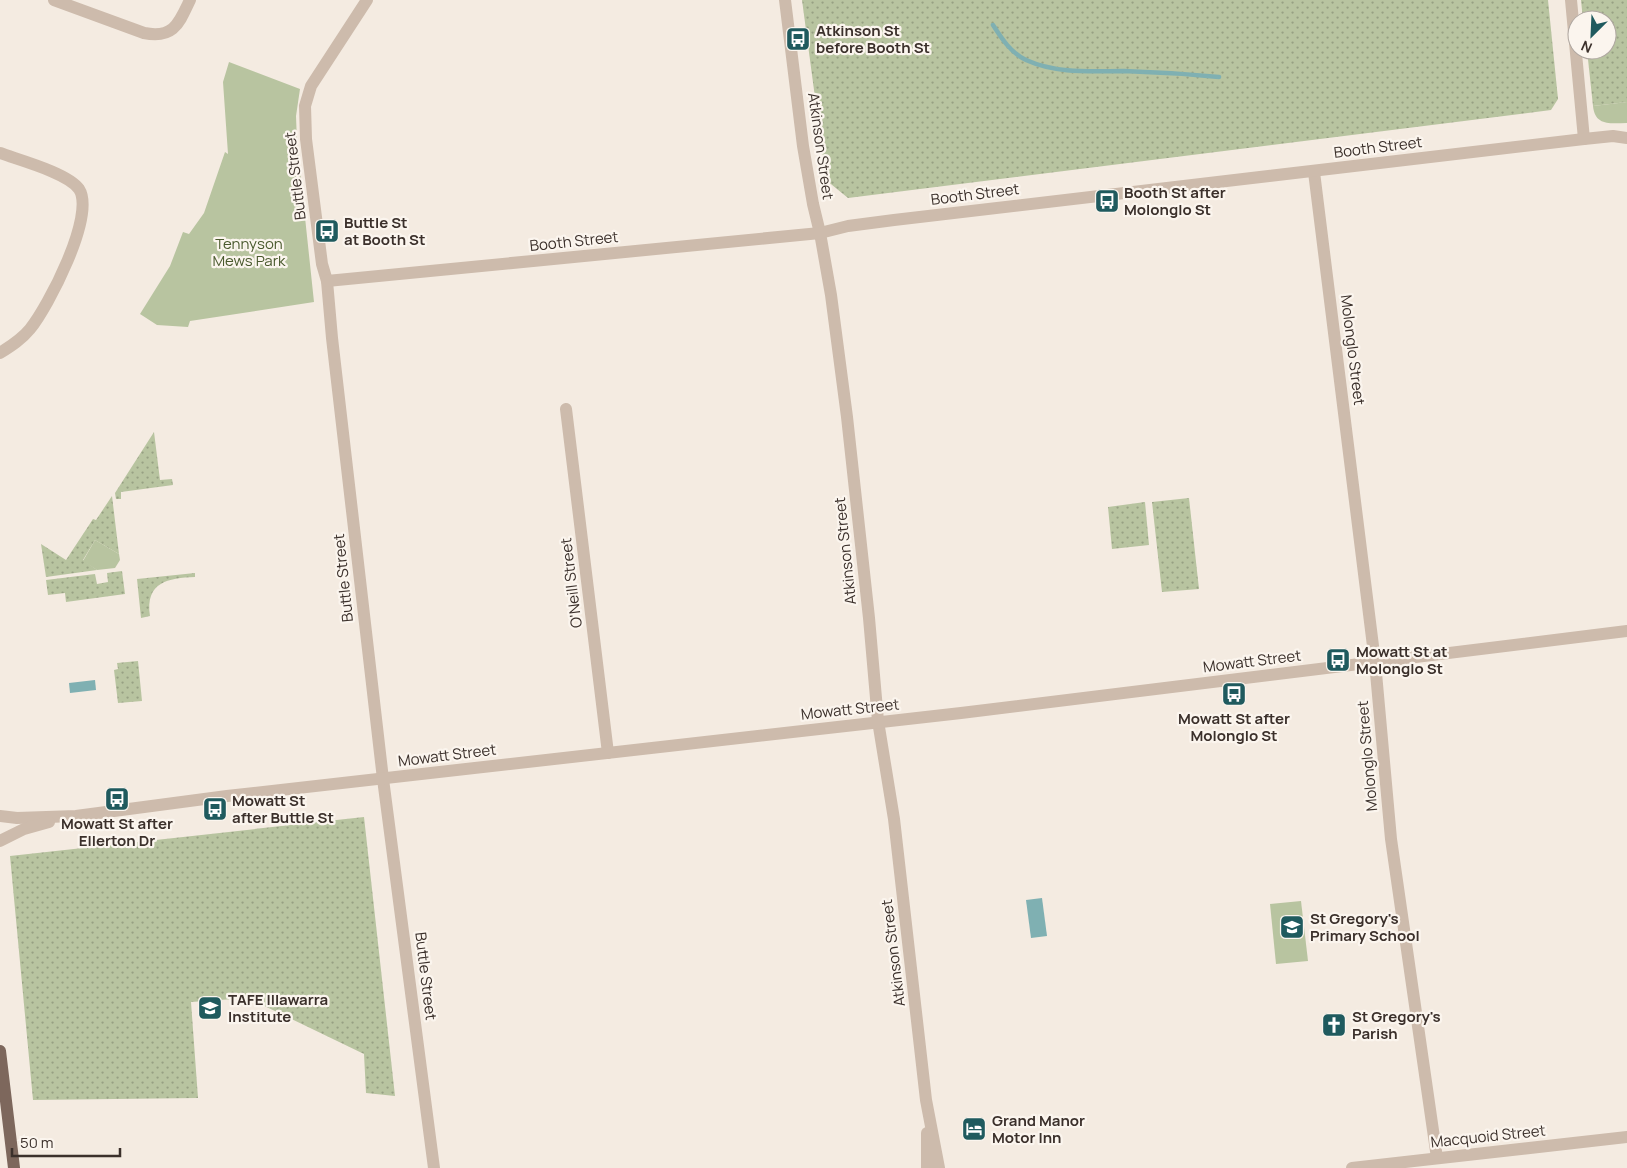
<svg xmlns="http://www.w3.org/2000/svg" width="1627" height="1168" font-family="Manrope,sans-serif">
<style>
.grass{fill:url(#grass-dots)}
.park{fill:#b8c4a0}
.water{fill:#7fb0b2}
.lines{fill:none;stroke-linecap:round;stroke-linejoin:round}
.stream{stroke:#7fb0b2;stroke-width:4.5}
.minor{stroke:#cdbbac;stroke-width:12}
.major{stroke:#7d675c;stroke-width:12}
.labels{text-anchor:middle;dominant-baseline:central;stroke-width:4.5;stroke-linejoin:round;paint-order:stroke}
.poi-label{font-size:15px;font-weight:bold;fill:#3b302b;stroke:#fbf5ee;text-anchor:start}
.street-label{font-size:15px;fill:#3b302b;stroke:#fbf5ee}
.park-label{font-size:15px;fill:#4a5a2e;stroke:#fbf5ee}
</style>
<defs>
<pattern id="grass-dots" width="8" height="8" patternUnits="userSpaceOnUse" patternTransform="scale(1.25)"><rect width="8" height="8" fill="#b8c4a0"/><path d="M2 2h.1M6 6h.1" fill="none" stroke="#97a083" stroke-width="1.8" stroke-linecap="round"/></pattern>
</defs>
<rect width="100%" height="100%" fill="#f4ebe1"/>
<g class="grass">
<path d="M802,0h746l10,99 -7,11 -703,88 -22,-18z"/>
<path d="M1581,0h46v102l-34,4 -6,-56h20v-30h-24z"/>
<path d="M154,432l6,48 12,-1 1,6 -52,7v7h-5l-1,-6z"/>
<path d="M112,496l7,58 -24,-14 -12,20 14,10 -51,7 -5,-33 25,16 27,-41 3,1z"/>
<path d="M1189,498l10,91 -37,3 -10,-90z"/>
<path d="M1145,502l4,43 -37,4 -4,-42z"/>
<path d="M122,571l3,23 -59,8 -1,-9 -17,2 -2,-15 49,-6 2,10 11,-2 -1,-9z"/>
<path d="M195,573v4c-27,1 -50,5 -45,39l-9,2 -4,-39z"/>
<path d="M138,661l4,40 -24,2 -4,-33 4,-1 -1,-6z"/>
<path d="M364,817l31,279 -29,-3 -2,-39 -116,-56 -57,4 7,96 -165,2 -23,-244z"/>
</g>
<g class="park">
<path d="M229,62l71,27 -4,27 1,26 17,160 -124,19 -2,6 -31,-2 -17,-11 30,-48 13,-34 6,2 15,-21 21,-61 3,2 -5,-72z"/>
<path d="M1627,102v21c-15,0 -32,4 -34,-17z"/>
<path d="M95,540l24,14 1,6 -5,8 -18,2 -14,-9z"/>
<path d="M1301,901l7,60 -32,3 -6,-60z"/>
</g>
<g class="water">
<path d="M95,680l1,10 -26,3 -1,-10z"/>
<path d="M1042,898l5,38 -16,2 -5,-38z"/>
</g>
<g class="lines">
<path class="stream" d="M993,25c9,14 18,28 33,35 31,14 65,11 98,11 31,1 63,3 95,6"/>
<g class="minor">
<path d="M54,0l90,33c30,6 35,-10 46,-33"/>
<path d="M367,0l-56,86 -6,20 1,33 16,125 5,17 5,57 51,441 51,389"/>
<path d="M785,0l18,146 10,58 7,29 11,62 16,122 22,201 9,103 16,98 32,281 13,68"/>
<path d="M1571,0l13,139"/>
<path d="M0,153c19,7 68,20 79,36 17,26 -31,118 -49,140 -8,10 -19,17 -30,24"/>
<path d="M1314,172l61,490 16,177 46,319"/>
<path d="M327,281l493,-48 28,-7 46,-6 690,-81 29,-3 14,2"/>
<path d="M566,409l42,344"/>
<path d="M0,816l17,2 59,-2 151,-20 734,-83 666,-82"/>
<path d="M0,841l24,-12 25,-7"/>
<path d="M927,1133v35"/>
<path d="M1352,1168l275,-31"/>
</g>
<path class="major" d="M0,1051l14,117"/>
</g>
<defs>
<symbol id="bus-square" viewBox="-11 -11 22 22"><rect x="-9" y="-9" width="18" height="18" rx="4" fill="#1f5a5e" stroke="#fbf5ee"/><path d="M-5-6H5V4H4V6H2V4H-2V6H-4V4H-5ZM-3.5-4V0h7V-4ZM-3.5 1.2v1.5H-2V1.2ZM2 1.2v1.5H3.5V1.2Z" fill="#fff"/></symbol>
<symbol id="school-square" viewBox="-11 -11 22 22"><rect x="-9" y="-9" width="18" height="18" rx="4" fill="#1f5a5e" stroke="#fbf5ee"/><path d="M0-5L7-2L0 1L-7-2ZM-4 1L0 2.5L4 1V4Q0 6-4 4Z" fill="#fff"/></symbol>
<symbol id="university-square" viewBox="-11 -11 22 22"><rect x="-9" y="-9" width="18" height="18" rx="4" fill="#1f5a5e" stroke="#fbf5ee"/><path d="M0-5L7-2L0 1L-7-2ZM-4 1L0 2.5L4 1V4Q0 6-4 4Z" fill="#fff"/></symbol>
<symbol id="church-square" viewBox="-11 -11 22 22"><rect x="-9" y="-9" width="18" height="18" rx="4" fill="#1f5a5e" stroke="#fbf5ee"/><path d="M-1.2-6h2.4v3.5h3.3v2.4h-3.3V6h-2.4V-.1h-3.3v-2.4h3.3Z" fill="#fff"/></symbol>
<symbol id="hotel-square" viewBox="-11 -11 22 22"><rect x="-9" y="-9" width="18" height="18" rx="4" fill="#1f5a5e" stroke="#fbf5ee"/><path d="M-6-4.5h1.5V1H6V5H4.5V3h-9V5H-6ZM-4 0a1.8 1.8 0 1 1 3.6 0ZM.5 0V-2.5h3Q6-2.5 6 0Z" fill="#fff"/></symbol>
</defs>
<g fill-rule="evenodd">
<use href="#bus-square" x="784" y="25" width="28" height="28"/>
<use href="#bus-square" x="1093" y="187" width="28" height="28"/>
<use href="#bus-square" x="313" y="217" width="28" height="28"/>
<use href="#bus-square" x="1324" y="646" width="28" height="28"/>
<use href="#bus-square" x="1220" y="680" width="28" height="28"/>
<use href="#bus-square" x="103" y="785" width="28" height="28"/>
<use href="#bus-square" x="201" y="795" width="28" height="28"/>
<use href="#school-square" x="1278" y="913" width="28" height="28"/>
<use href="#university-square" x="196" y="994" width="28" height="28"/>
<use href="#church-square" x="1320" y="1011" width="28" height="28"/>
<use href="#hotel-square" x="960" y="1115" width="28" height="28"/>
</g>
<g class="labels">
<g class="poi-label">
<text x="816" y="30">Atkinson St<tspan x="816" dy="17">before Booth St</tspan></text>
<text x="1124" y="192">Booth St after<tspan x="1124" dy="17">Molonglo St</tspan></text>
<text x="344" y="222">Buttle St<tspan x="344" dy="17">at Booth St</tspan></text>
<text x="1356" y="651">Mowatt St at<tspan x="1356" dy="17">Molonglo St</tspan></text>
<text x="1234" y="718" text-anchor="middle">Mowatt St after<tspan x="1234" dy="17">Molonglo St</tspan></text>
<text x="232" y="800">Mowatt St<tspan x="232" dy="17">after Buttle St</tspan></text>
<text x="117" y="823" text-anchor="middle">Mowatt St after<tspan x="117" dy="17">Ellerton Dr</tspan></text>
<text x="1310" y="918">St Gregory's<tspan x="1310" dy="17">Primary School</tspan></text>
<text x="228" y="999">TAFE Illawarra<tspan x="228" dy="17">Institute</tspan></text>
<text x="1352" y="1016">St Gregory's<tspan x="1352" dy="17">Parish</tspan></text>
<text x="992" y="1120">Grand Manor<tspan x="992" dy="17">Motor Inn</tspan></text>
</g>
<g class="street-label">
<text transform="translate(821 146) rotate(82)">Atkinson Street</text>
<text transform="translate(1378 147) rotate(-7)">Booth Street</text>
<text transform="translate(295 176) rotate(-97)">Buttle Street</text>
<text transform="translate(975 194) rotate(-7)">Booth Street</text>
<text transform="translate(574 241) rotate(-6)">Booth Street</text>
<text transform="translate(1353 350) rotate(83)">Molonglo Street</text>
<text transform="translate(845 551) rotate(-96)">Atkinson Street</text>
<text transform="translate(343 578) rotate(-96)">Buttle Street</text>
<text transform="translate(571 583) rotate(-97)">O'Neill Street</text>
<text transform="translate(1252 661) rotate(-7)">Mowatt Street</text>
<text transform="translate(850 709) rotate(-6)">Mowatt Street</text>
<text transform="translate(447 755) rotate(-7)">Mowatt Street</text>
<text transform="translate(1367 756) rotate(-95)">Molonglo Street</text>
<text transform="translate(893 953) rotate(-97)">Atkinson Street</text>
<text transform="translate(426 976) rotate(83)">Buttle Street</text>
<text transform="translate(1488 1136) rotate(-6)">Macquoid Street</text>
</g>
<g class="park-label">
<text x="249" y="243">Tennyson<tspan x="249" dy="17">Mews Park</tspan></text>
</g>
</g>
<g transform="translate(1592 35) rotate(204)"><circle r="24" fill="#fbf5ee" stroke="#aea6a0"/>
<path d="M0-4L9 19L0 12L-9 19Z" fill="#1f5a5e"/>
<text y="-8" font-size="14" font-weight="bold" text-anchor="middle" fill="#3b302b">N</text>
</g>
<path d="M12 1148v8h108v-8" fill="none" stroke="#3b302b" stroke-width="2.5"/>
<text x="20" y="1148" font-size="15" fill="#3b302b" stroke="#fbf5ee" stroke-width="4" paint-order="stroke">50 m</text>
</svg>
